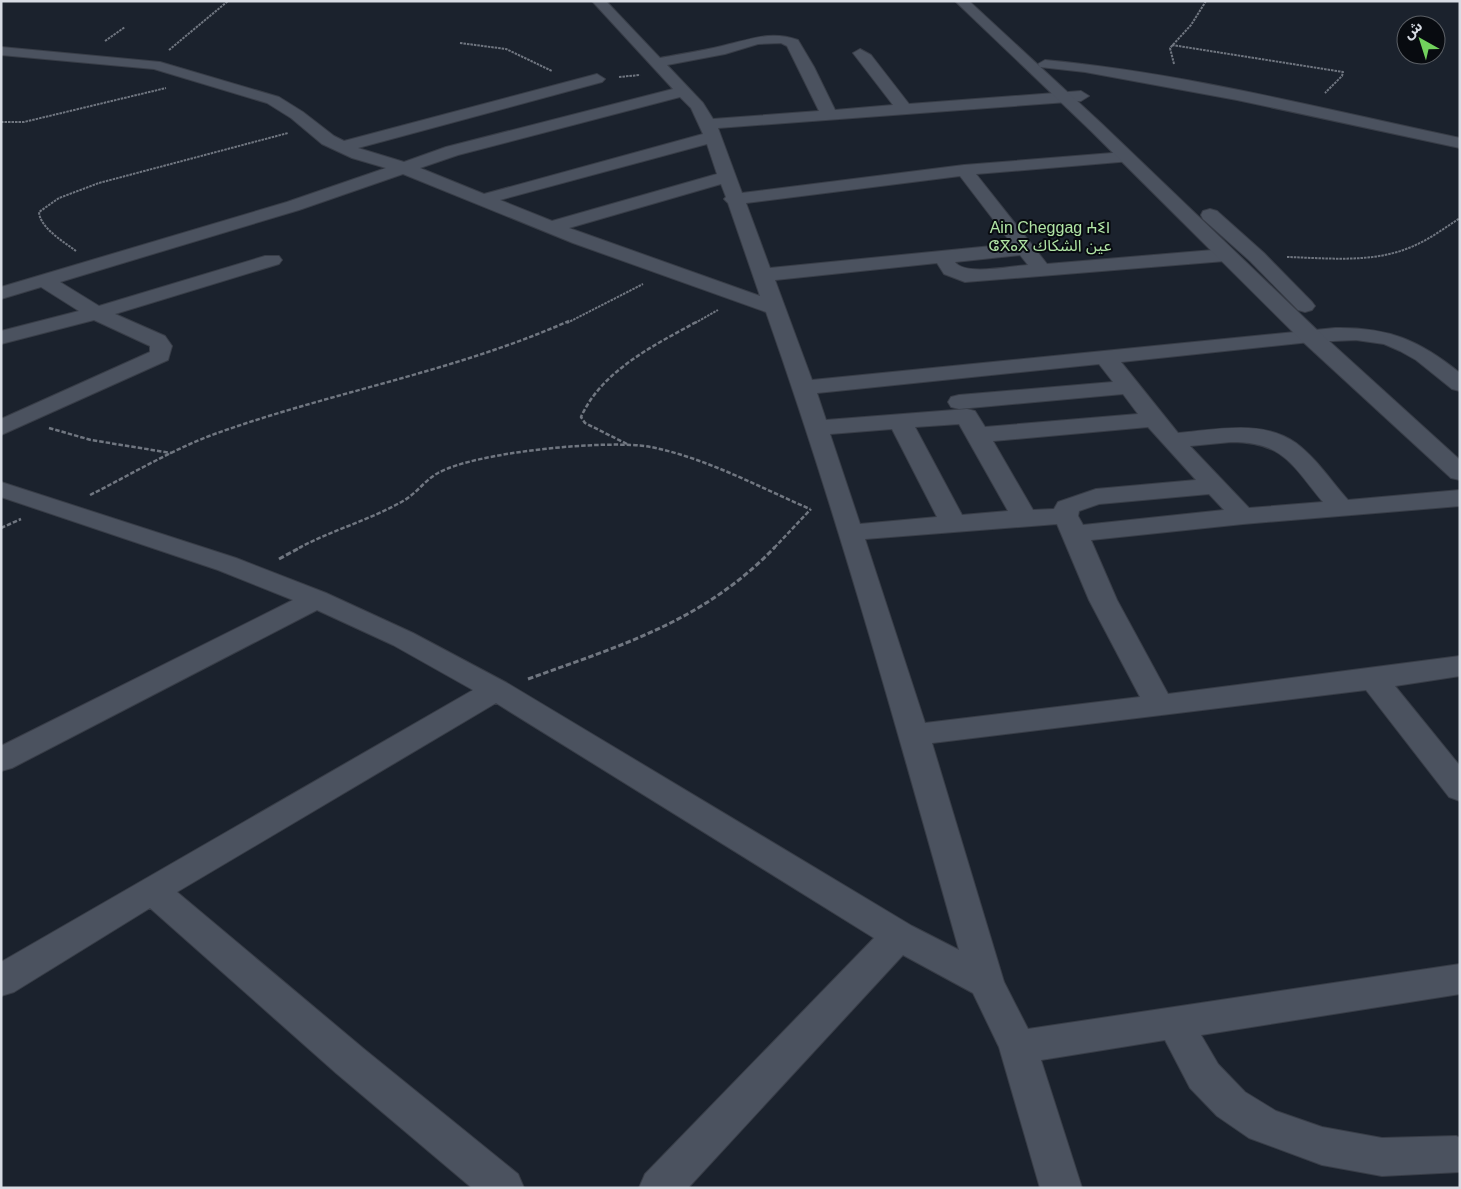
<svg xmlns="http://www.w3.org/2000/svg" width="1461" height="1189" font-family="Arial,'Noto Sans Arabic','Noto Sans Tifinagh',sans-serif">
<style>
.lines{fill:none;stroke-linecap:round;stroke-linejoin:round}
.minor-casing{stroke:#383d47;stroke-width:2}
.tertiary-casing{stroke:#383d47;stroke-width:2}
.path-far2{stroke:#707680;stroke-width:2;stroke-dasharray:2.5 1;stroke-linecap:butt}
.path-far1{stroke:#707680;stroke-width:2.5;stroke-dasharray:4.5 2;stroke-linecap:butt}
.path{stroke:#707680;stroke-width:3;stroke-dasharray:5.5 2.5;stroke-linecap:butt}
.minor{fill:#4b525f;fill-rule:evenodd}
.tertiary{fill:#4b525f;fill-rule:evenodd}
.labels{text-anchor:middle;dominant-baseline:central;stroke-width:4;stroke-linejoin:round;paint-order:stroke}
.far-quarter-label{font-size:16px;fill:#b0e4a5;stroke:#080b10}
</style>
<rect width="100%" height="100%" fill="#1b222d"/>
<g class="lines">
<defs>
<g id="minor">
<path d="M592,1h14l54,57c20,-4 41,-7 62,-12 27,-6 48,-16 76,-6l16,27 21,43 58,-5 -40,-52 7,-4 11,6 38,49 172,-13 8,5 -8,5 -363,27 24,65 222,-28 161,-13 6,1 3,4 -3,4 -155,13 71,90 178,-15 7,2 3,4 -3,4 -7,2 -260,21 -21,-8 -7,-11 -162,17 37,100 523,-52c53,-1 84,12 125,45v18l-8,-2 -36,-29 -16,-9 -16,-7 -28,-4 -46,2 -189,20 57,71c37,-3 85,-14 118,10 20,15 35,38 52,57l112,-10v16l-217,18 -152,16 26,60 51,94 292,-38v20l-65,10 65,80v35l-11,-4 -83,-107 -434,53 72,239 24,47 432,-65v30l-259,41 17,29 27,28 31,19 46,16 60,11 74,-2 4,2v34l-78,4 -60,-11 -73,-27 -32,-22 -27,-28 -25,-48 -124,20 41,128h-42l-41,-141 -26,-54 -70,-38 -215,233h-49l6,-14 229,-236 -378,-235 -319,189 187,157 154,125 6,14h-52l-136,-115 -186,-165 -136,84 -13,4v-34l472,-272 -80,-45 -76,-35 -305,158 -11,3v-25l292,-146 -75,-30 -217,-73v-15l235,76 90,35 87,40 94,50 405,243 47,24c-60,-213 -119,-428 -193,-638l-193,-69 -170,-69 -104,36 -239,72 39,24 166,-50h14l3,4 -3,4 -164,50 50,22 7,10 -4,14 -167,75v-16l149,-67v-6l-56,-26 -93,24v-13l78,-20 -38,-24 -40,12v-12l286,-85 99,-34 -34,-10 -30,-14 -31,-26 -24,-15 -113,-34 -153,-14v-8l159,15 119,35 24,15 31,24 10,5 253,-67 8,5 -3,3 -244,66 46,14 42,-15 227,-58zM781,43l6,3 32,65 -106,8 -10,-16 -36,-38 58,-11 33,-10zM680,97l11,11 12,26 -219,60 -64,-26 38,-13zM707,144l10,30 -165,47 -52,-21zM960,176l52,68 -242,24 -24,-65zM721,184l5,13 -2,2 4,4 32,93 -191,-68zM1020,255l8,10c-17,1 -63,11 -73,-3zM1099,364l14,18 -154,13 -8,2 -3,5 3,5 8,2 164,-15 15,20 -153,13 -10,-16 -8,-2 -141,11 -9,-27zM959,424l49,87 -46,4 -47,-88zM1148,427l48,53 -100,9 -38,13 -4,7 -21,1 -40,-69zM892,429l45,88 -77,7 -30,-90zM1231,442c53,0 61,23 92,60l-74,6 -59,-62zM1209,494l15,16 -141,15 -5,-9 1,-5 20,-7zM1057,524l32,76 51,97 -215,26 -60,-184z"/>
<path d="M1045,60c140,13 278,49 415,78v10l-223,-48 -152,-28 -45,-5 -2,-3z"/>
</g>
<g id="tertiary">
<path d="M955,1h14l133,123 216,207 142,129v20l-9,-2 -149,-137 -212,-211z"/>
<path d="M1210,209l7,2 47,42 48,49 3,4 -3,4 -7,2 -7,-2 -48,-49 -47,-42 -2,-4 2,-4z"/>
</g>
</defs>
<use href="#minor" class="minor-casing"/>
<use href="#tertiary" class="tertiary-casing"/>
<g class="path-far2">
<path d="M105,41l20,-14"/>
<path d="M460,43l46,6 46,22"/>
<path d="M1172,45l171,27 -1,4 -17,17"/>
<path d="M169,50l59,-49"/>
<path d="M1174,64l-4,-16 21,-23 15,-24"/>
<path d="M619,77l21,-2"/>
<path d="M1,122h23l142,-34"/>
<path d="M76,251c-12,-9 -36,-23 -37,-39l20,-14 40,-15 189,-50"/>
<path d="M1287,257c38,1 83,6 119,-8 20,-7 37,-20 54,-31"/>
<path d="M567,323l76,-39"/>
<path d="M695,323l23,-13"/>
</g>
<g class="path-far1">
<path d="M49,428l42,12 80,13"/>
<path d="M627,444l-42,-21 -4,-6c21,-47 74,-72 117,-96"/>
<path d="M90,495c44,-22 86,-48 133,-64 115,-40 235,-61 346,-110"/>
<path d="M1,528l20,-9"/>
<path d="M299,548c33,-18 71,-28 104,-47 13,-7 22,-21 35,-28 37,-21 171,-34 213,-26 55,11 108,40 159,62"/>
<path d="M774,548l37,-39"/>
</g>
<g class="path">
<path d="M279,559l22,-12"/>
<path d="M528,679c94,-34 176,-58 247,-132"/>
</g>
<use href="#minor" class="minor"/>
<use href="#tertiary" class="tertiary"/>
</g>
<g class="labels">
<g class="far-quarter-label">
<text x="1050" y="227">Ain Cheggag ⵄⵉⵏ<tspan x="1050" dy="18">ⵛⴳⴰⴳ عين الشكاك</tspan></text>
</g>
</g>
<rect width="1461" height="1189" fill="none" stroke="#d8dce4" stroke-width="5"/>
<g transform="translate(1421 40) rotate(321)"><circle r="24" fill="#080b10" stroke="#5b5f65"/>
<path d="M0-4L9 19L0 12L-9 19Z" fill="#72d25d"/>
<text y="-8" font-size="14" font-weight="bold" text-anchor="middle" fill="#d8dce4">ش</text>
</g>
</svg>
